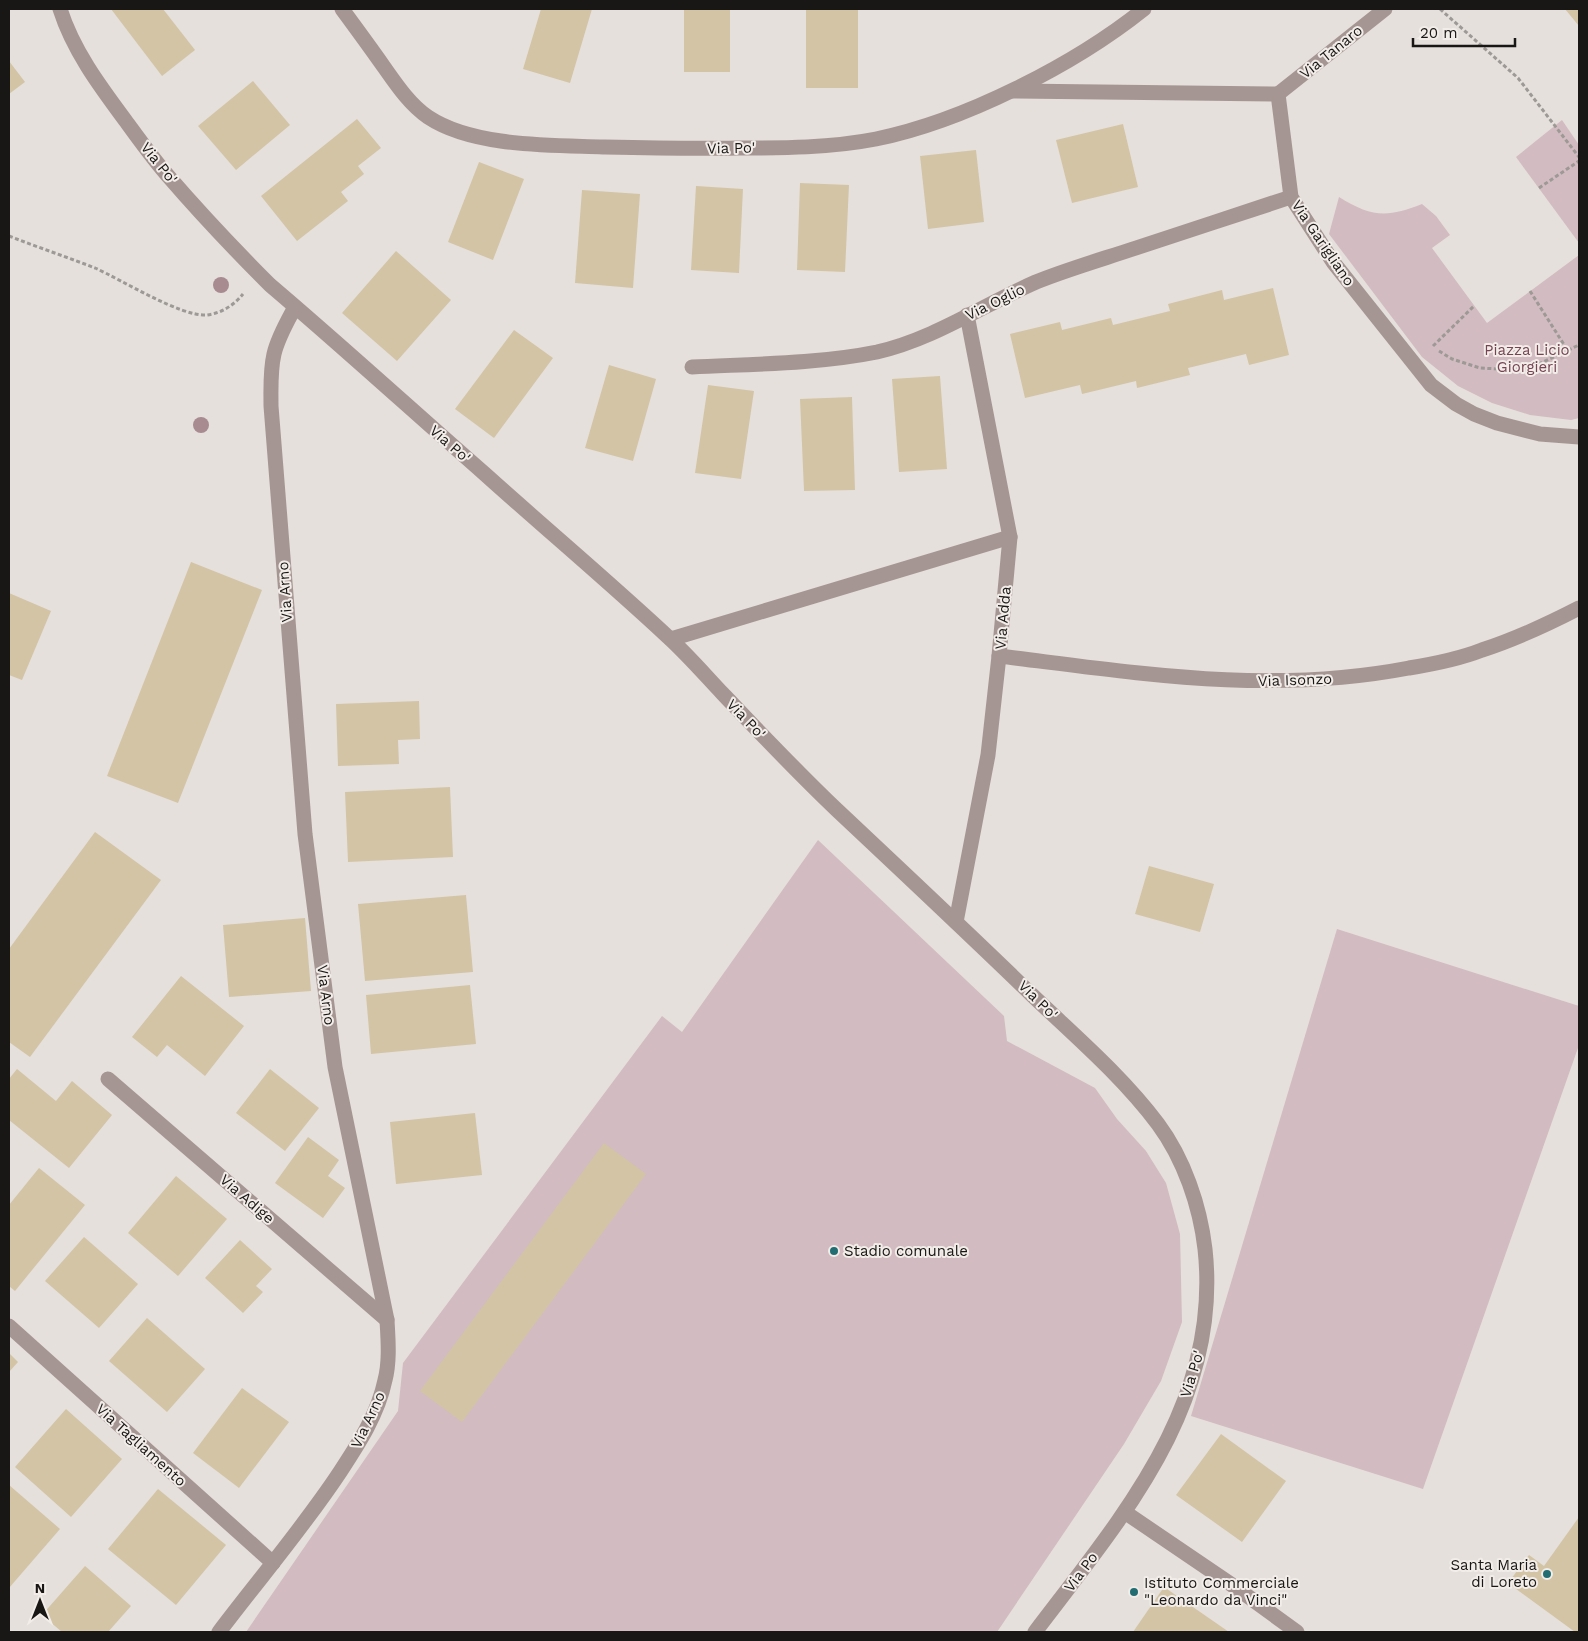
<svg xmlns="http://www.w3.org/2000/svg" width="1588" height="1641" font-family="'Work Sans',sans-serif">
<style>
.green{fill:#d2bbc1}
.building{fill:#d3c4a5}
.lines{fill:none;stroke-linecap:round;stroke-linejoin:round}
.path{stroke:#9d9996;stroke-width:3;stroke-dasharray:4 2.5;stroke-linecap:butt}
.street{stroke:#a69693;stroke-width:15}
.tree{fill:#a88a91}
.poi-dot{fill:#216d72;stroke:#f2ede9;stroke-width:2}
.labels{text-anchor:middle;dominant-baseline:central;stroke-width:4;stroke-linejoin:round;paint-order:stroke}
.street-label{font-size:15px;fill:#191715;stroke:#f2ede9}
.park-label{font-size:15px;fill:#774353;stroke:#f2ede9}
.poi-label{font-size:15px;fill:#191715;stroke:#f2ede9;text-anchor:start}
</style>
<rect width="100%" height="100%" fill="#e5e0dc"/>
<g class="green">
<path d="M1562,120l17,25v98l-63,-86z"/>
<path d="M1339,197c32,20 48,21 83,7l14,12 14,19 -18,13 55,75 92,-68v163l-8,2 -41,-5 -38,-12 -34,-17 -36,-29 -93,-123z"/>
<path d="M818,840l186,176 3,25 88,47 22,31 29,32 20,32 14,51 2,88 -21,59 -37,63 -127,188h-751l152,-221 5,-48 259,-347 20,16z"/>
<path d="M1337,929l242,77v39l-156,444 -232,-73z"/>
</g>
<g class="building">
<path d="M111,9h52l32,41 -33,26z"/>
<path d="M541,9h51l-22,74 -47,-14z"/>
<rect x="684" y="9" width="46" height="63"/>
<rect x="806" y="9" width="52" height="79"/>
<path d="M1565,9h14v17z"/>
<path d="M9,61l16,21 -16,12z"/>
<path d="M253,81l37,44 -54,45 -38,-44z"/>
<path d="M357,119l24,29 -23,18 6,8 -23,18 7,9 -51,40 -36,-45z"/>
<path d="M1123,124l15,63 -66,16 -16,-63z"/>
<path d="M976,150l8,72 -56,7 -8,-73z"/>
<path d="M479,162l45,17 -31,81 -45,-18z"/>
<path d="M800,183l49,2 -4,87 -48,-2z"/>
<path d="M696,186l47,3 -4,84 -48,-3z"/>
<path d="M582,190l58,4 -7,94 -58,-5z"/>
<path d="M396,251l55,49 -54,61 -55,-48z"/>
<path d="M1273,288l16,67 -40,10 -3,-11 -58,14 2,7 -53,13 -1,-7 -54,13 -2,-9 -55,13 -15,-64 50,-12 2,8 49,-12 2,7 57,-14 -2,-7 54,-14 2,10z"/>
<path d="M514,330l39,28 -59,80 -39,-29z"/>
<path d="M609,365l47,14 -23,82 -48,-13z"/>
<path d="M940,376l7,93 -48,3 -7,-93z"/>
<path d="M708,385l46,6 -13,88 -46,-6z"/>
<path d="M852,397l3,93 -51,1 -4,-92z"/>
<path d="M191,562l71,28 -84,213 -71,-27z"/>
<path d="M9,593l42,18 -29,69 -13,-5z"/>
<path d="M419,701l1,38 -22,1 1,24 -61,2 -2,-62z"/>
<path d="M450,787l3,70 -105,5 -3,-70z"/>
<path d="M95,832l66,48 -131,177 -21,-15v-93z"/>
<path d="M1149,866l65,18 -14,48 -65,-18z"/>
<path d="M466,895l7,77 -108,9 -7,-77z"/>
<path d="M305,918l6,73 -82,6 -6,-72z"/>
<path d="M181,976l63,50 -39,50 -38,-31 -10,12 -25,-20z"/>
<path d="M470,985l6,59 -105,10 -5,-59z"/>
<path d="M17,1069l39,32 16,-20 40,34 -43,53 -60,-48v-41z"/>
<path d="M270,1069l49,39 -34,43 -49,-38z"/>
<path d="M475,1113l7,62 -86,9 -6,-62z"/>
<path d="M308,1137l31,23 -11,16 17,12 -22,30 -48,-35z"/>
<path d="M604,1143l42,31 -184,248 -42,-31z"/>
<path d="M39,1168l46,37 -70,86 -6,-5v-81z"/>
<path d="M176,1176l51,43 -49,57 -50,-43z"/>
<path d="M84,1237l54,47 -39,44 -54,-47z"/>
<path d="M240,1240l32,29 -16,17 7,6 -20,21 -38,-35z"/>
<path d="M147,1318l58,51 -38,43 -58,-51z"/>
<path d="M9,1353l9,9 -9,10z"/>
<path d="M242,1388l47,34 -50,66 -46,-35z"/>
<path d="M66,1409l56,50 -51,58 -56,-50z"/>
<path d="M1221,1434l65,47 -44,61 -66,-47z"/>
<path d="M9,1485l51,44 -51,59z"/>
<path d="M158,1489l68,56 -50,60 -68,-56z"/>
<path d="M1579,1517v115h-4l-67,-49 21,-28 15,11z"/>
<path d="M85,1566l46,40 -23,26h-46l-20,-17z"/>
<path d="M1164,1587l65,45h-96z"/>
</g>
<g class="lines">
<g class="path">
<path d="M1440,9l78,69 61,79"/>
<path d="M1539,188l40,-27"/>
<path d="M9,236c28,11 58,21 86,32 27,12 86,49 112,47 15,-2 27,-10 36,-21"/>
<path d="M1530,291l38,60"/>
<path d="M1433,346l41,-40"/>
<path d="M1439,351l13,8 28,9 37,2 24,-7 38,-18"/>
</g>
<g class="street">
<path d="M60,9c13,41 39,76 65,111 14,19 28,39 44,57 32,37 66,73 101,108 73,62 144,127 216,190 60,54 122,106 181,161 20,18 38,39 56,58 38,40 75,79 114,116 65,61 131,123 195,185 43,41 90,81 126,129 26,35 42,82 47,125 17,155 -83,268 -170,383"/>
<path d="M342,9c14,19 28,38 42,58 12,17 26,38 44,50 45,30 122,28 175,30 45,1 89,2 134,1 47,0 93,0 139,-9 88,-18 198,-74 268,-130"/>
<path d="M1013,91l265,3 13,103 42,65 98,123 25,19 18,10 23,9 43,11 39,3"/>
<path d="M1278,94l107,-85"/>
<path d="M692,367c60,-3 126,-3 185,-15 57,-13 106,-47 159,-70 32,-13 67,-23 100,-34 52,-17 103,-34 155,-51"/>
<path d="M671,639l339,-102"/>
<path d="M999,656c140,17 269,39 410,12 25,-4 50,-9 73,-18 34,-11 66,-26 97,-42"/>
<path d="M956,922l32,-167 11,-99 11,-119 -43,-222"/>
<path d="M108,1079l279,241"/>
<path d="M9,1326l264,237"/>
<path d="M1126,1513l109,74 62,45"/>
<path d="M219,1632c40,-53 84,-104 121,-160 19,-29 38,-58 45,-92 5,-19 3,-41 2,-60l-52,-253 -30,-233 -34,-428c0,-17 -1,-35 3,-52 4,-17 13,-32 21,-47"/>
</g>
</g>
<g class="tree">
<circle cx="221" cy="285" r="8"/>
<circle cx="201" cy="425" r="8"/>
</g>
<g class="poi-dot">
<circle cx="834" cy="1251" r="5"/>
<circle cx="1547" cy="1574" r="5"/>
<circle cx="1134" cy="1592" r="5"/>
</g>
<g class="labels">
<g class="street-label">
<text transform="translate(1331 52) rotate(-39)">Via Tanaro</text>
<text transform="translate(731 148) rotate(-1)">Via Po'</text>
<text transform="translate(159 163) rotate(51)">Via Po'</text>
<text transform="translate(1323 243) rotate(56)">Via Garigliano</text>
<text transform="translate(995 302) rotate(-26)">Via Oglio</text>
<text transform="translate(450 444) rotate(41)">Via Po'</text>
<text transform="translate(285 592) rotate(-94)">Via Arno</text>
<text transform="translate(1003 618) rotate(-85)">Via Adda</text>
<text transform="translate(1295 680) rotate(-2)">Via Isonzo</text>
<text transform="translate(746 719) rotate(46)">Via Po'</text>
<text transform="translate(326 995) rotate(83)">Via Arno</text>
<text transform="translate(1038 1000) rotate(44)">Via Po'</text>
<text transform="translate(247 1199) rotate(41)">Via Adige</text>
<text transform="translate(1192 1374) rotate(-73)">Via Po'</text>
<text transform="translate(368 1420) rotate(-65)">Via Arno</text>
<text transform="translate(141 1445) rotate(42)">Via Tagliamento</text>
<text transform="translate(1081 1572) rotate(-53)">Via Po</text>
</g>
<g class="park-label">
<text x="1527" y="350">Piazza Licio<tspan x="1527" dy="17">Giorgieri</tspan></text>
</g>
<g class="poi-label">
<text x="844" y="1251">Stadio comunale</text>
<text x="1537" y="1565" text-anchor="end">Santa Maria<tspan x="1537" dy="17">di Loreto</tspan></text>
<text x="1144" y="1583">Istituto Commerciale<tspan x="1144" dy="17">"Leonardo da Vinci"</tspan></text>
</g>
</g>
<rect width="1588" height="1641" fill="none" stroke="#191715" stroke-width="20"/>
<g transform="translate(40 1601)" stroke="#f2ede9" stroke-width="4" paint-order="stroke">
<path d="M0-4L9 19L0 12L-9 19Z" fill="#191715"/>
<text y="-8" font-size="14" font-weight="bold" text-anchor="middle" fill="#191715">N</text>
</g>
<path d="M1413 38v8h102v-8" fill="none" stroke="#191715" stroke-width="2.5"/>
<text x="1420" y="38" font-size="15" fill="#191715" stroke="#f2ede9" stroke-width="4" paint-order="stroke">20 m</text>
</svg>
